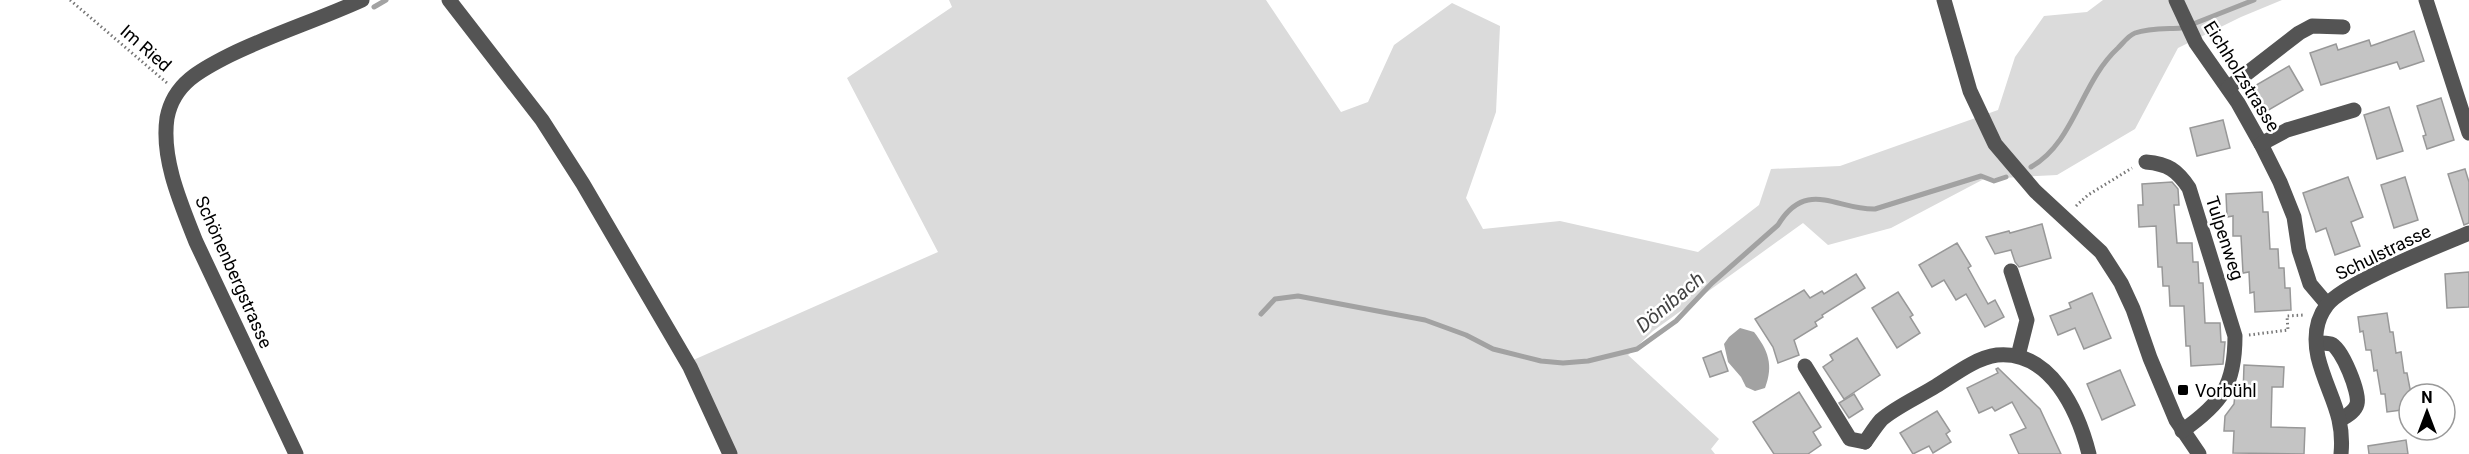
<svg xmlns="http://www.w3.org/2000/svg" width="2469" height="454" font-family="Roboto,sans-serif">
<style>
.green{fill:#dbdbdb}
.water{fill:#a2a2a2}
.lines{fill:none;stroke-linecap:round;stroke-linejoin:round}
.stream{stroke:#a2a2a2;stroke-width:5}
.building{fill:#c4c4c4;stroke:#989898;stroke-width:1.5}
.path{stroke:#767676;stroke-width:3;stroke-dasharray:1.5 3;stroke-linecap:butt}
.minor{stroke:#545454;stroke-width:15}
.poi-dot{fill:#000;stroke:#fff;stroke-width:2}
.labels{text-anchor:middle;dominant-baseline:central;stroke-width:5;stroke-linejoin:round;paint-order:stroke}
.street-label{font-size:18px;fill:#000;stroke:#fff}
.poi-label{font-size:18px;fill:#000;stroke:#fff;text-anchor:start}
.water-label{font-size:20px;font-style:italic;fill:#434343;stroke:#fff}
</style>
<rect width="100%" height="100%" fill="#fff"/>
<path class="green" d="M949,0h317l75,112 27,-10 26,-57 58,-42 48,23 -4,86 -30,86 17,31 77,-8 138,31 61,-47 12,-36 69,-3 158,-56 17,-53 29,-41 43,-4 16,-12h179l-41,17 -63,31 -43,81 -78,46 -73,4 -93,49 -63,17 -25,-22 -150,108 -25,24 91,84 -8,10 4,5h-993l-40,-89 256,-113 -91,-174 105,-71z"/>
<path class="water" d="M1740,328l14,4c14,18 20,33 11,56l-10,3 -9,-4 -5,-10 -13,-15 -4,-18 5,-7z"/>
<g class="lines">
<g class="stream">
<path d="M374,7l12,-7"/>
<path d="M2193,24l61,-24"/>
<path d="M2031,167c44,-25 49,-84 87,-119 5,-5 11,-13 17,-15 14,-5 32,-4 46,-5"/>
<path d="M1261,314l14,-15 23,-3 127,24 41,15 27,14 48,12 22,2 25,-2 49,-12 39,-28 36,-38 66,-58c28,-47 59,-15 97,-16l106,-33 13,5 12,-4"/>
</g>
</g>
<g class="building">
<path d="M2414,31l10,30 -24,8 -3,-7 -76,23 -11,-32 26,-9 2,6 31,-10 2,6z"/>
<path d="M2289,66l14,24 -43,25 -14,-24z"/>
<path d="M2441,98l13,42 -27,9 -4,-13 3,-1 -9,-29z"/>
<path d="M2389,107l14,44 -26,8 -13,-44z"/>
<path d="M2223,120l7,28 -33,8 -7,-28z"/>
<path d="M2465,169l4,13v41l-5,2 -16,-51z"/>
<path d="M2348,177l15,40 -12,5 9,24 -25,9 -9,-27 -10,4 -13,-39z"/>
<path d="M2405,177l13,43 -24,8 -13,-43z"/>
<path d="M2172,182l6,7 1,16h-5l3,38h15l1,19h5l1,21h4l2,40h15l1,19h4l-2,22 -32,2 -1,-20h-4l-2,-40h-14l-1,-20h-6l-1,-19h-4l-2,-41 -17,1 -1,-22h5l-1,-21z"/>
<path d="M2262,192l1,20h5l2,37h8l1,19h5l1,20h5l1,22 -36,2 -1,-20 -4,1 -1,-21 -6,1 -2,-37h-8v-20l-6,1 -1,-23z"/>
<path d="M2042,224l9,34 -32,9 -4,-5 -4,-12 -16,4 -9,-17 23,-6 1,2z"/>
<path d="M1957,243l14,23 -3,2 20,36 7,-4 9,17 -19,10 -19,-33 -10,6 -12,-20 -12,7 -13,-22z"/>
<path d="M2469,272v35l-22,1 -2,-34z"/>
<path d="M1856,274l9,14 -43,27 1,2 -8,5 2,4 -23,14 5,15 -21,8 -5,-16 -18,-28 49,-29 6,8 12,-7 2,3z"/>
<path d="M1898,292l15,23 -3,2 10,16 -23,15 -25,-40z"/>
<path d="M2092,293l19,45 -27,11 -9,-21 -17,7 -8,-19 21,-8 -2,-5z"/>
<path d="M2387,313l3,19h3l3,21 5,-1 3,21h3l4,21 -2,15 -22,3 -2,-18h-4l-4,-24 -3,1 -3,-21h-5l-3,-19 -3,1 -2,-15z"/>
<path d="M1857,338l23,37 -36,24 -21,-32 10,-7 -3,-5z"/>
<path d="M1721,351l7,20 -18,6 -7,-19z"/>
<path d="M2244,365l40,2 -1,20h-11l-1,40 34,1 -1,26 -71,-1 1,-22h-10l1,-15 9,-12 1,-10 8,1z"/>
<path d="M1998,368l42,41 21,45h-42l-9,-19 16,-7 -14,-26 -17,9 -3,-4 -13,6 -12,-25 31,-15 -2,-4z"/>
<path d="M2120,370l15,35 -33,15 -15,-36z"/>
<path d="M1799,392l22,35 -8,5 8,13 -13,9h-34l-21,-32z"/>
<path d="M1854,394l9,15 -14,9 -10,-15z"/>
<path d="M1937,411l13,20 -4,3 5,8 -18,11 -4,-7 -16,8 -13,-21z"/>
<path d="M2406,440l2,14h-39l-1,-8z"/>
</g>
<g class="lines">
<g class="path">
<path d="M70,0l97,83"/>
<path d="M2076,206l12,-11 44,-27"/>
<path d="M2249,335l39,-5 -1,-14 17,-1"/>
</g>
<g class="minor">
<path d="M449,0l93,120 41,64 107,183 40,87"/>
<path d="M1944,0l26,91 25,53 40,47 66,61 20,31 12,26 17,49 26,62 23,34"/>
<path d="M2176,0l20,43 42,60 23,41 19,38 14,35 5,33 11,34 17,20"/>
<path d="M2426,0l43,133"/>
<path d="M2228,88l71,-55 13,-7 31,1"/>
<path d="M2261,144l26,-14 67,-20"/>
<path d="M2146,162c22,2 31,8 43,26l46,148c0,49 -13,67 -53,95"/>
<path d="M2011,271l16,49 -9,36"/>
<path d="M2317,343c4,0 10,0 14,1 11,4 29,49 26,60 -2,8 -11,12 -17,16"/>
<path d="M1805,366l45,73 15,3"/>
<path d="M1865,442c5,-7 10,-15 16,-22 13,-12 39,-24 55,-34 18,-11 39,-28 61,-31 54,-5 81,56 92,99"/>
<path d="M296,454l-100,-212c-15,-38 -35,-83 -29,-124 3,-16 11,-29 23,-39 12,-10 26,-17 40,-24 43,-21 88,-35 132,-55"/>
<path d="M2341,454c4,-41 -14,-60 -23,-97 -4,-19 -3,-36 9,-52 16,-22 112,-59 142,-72"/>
</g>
</g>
<rect class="poi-dot" x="2177" y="384" width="12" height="12" rx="3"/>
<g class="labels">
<g class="street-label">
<text transform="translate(146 48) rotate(41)">Im Ried</text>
<text transform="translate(2242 76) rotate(58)">Eichholzstrasse</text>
<text transform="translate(2225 238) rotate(72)">Tulpenweg</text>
<text transform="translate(2383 252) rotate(-26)">Schulstrasse</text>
<text transform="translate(234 272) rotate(66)">Schönenbergstrasse</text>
</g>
<g class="poi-label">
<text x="2195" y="390">Vorbühl</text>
</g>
<g class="water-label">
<text transform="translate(1670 302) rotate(-40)">Dönibach</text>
</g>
</g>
<g transform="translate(2427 412)"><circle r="28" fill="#ffffff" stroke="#999999" stroke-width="1.5"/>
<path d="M0-4.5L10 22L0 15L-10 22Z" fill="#000000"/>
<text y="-9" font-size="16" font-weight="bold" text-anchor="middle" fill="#000000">N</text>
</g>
</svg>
